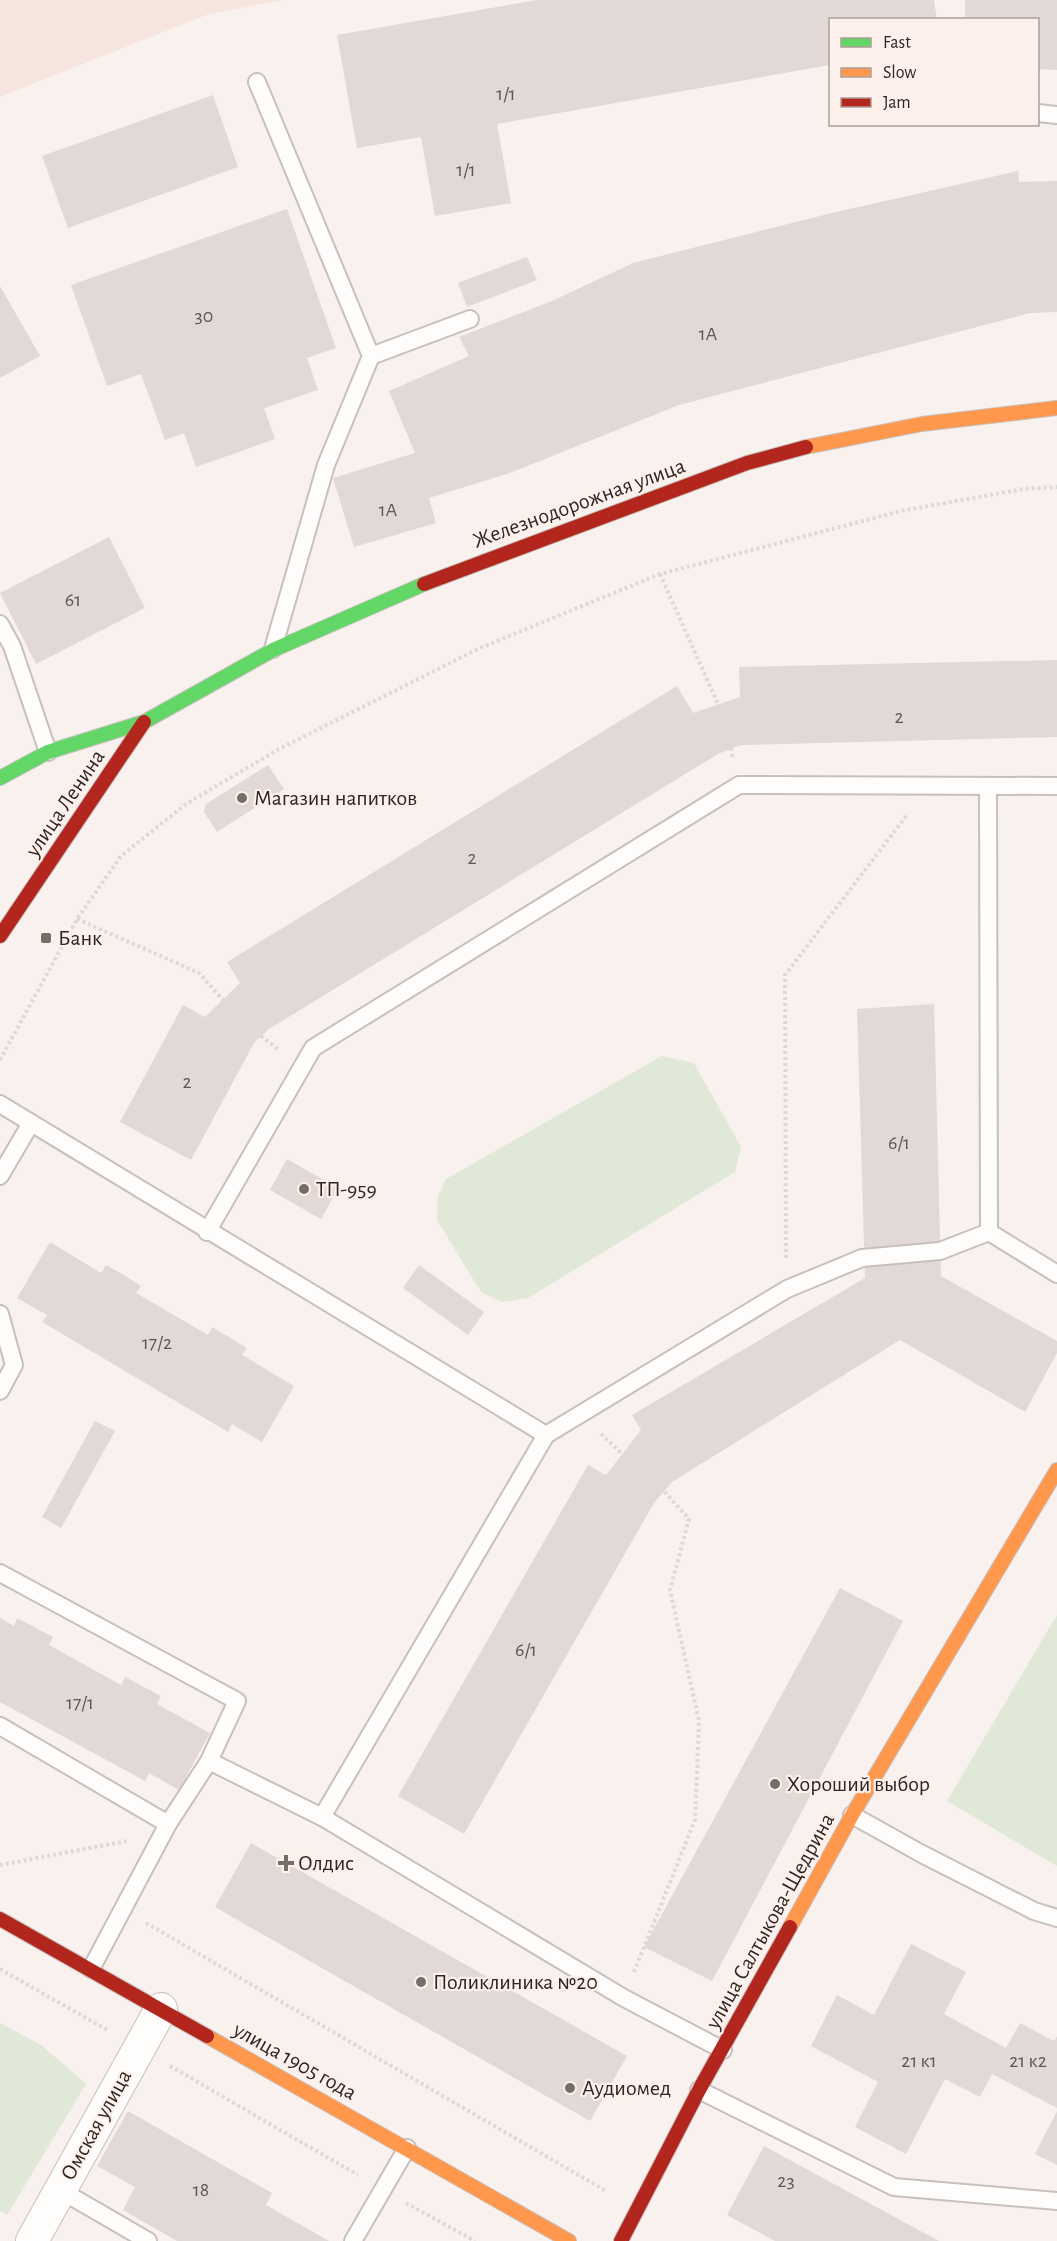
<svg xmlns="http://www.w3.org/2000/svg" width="1057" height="2241" font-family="'Alegreya Sans',sans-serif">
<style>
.built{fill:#f6e5de}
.green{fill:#e0e8d7}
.building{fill:#e2d8d5}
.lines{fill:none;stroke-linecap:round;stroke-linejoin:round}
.lane-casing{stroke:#c7c0bc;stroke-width:20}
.street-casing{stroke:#c7c0bc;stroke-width:34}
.fast-casing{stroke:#c7c0bc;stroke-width:16}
.slow-casing{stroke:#c7c0bc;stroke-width:16}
.jam-casing{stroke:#c7c0bc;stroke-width:16}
.path{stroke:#dcdad9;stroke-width:4;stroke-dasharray:3 3;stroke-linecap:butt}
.lane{stroke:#fefdfc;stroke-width:16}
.street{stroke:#fefdfc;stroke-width:32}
.fast{stroke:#63d668;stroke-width:14}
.slow{stroke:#ff974d;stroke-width:14}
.jam{stroke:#b3261e;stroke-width:14}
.poi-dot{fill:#756d6a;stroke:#fdf0ea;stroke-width:2}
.labels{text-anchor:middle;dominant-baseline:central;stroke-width:4.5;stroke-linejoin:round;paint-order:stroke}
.number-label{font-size:20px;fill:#5f5653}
.street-label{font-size:22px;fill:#2e2623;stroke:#fdf0ea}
.poi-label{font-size:22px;fill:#2e2623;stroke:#fdf0ea;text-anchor:start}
</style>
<rect width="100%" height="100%" fill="#f9f1ee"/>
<path class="built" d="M0,0h284l-75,14 -209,83z"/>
<g class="green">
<path d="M662,1056l32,7 47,84 -6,25 -207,126 -27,4 -20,-10 -44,-72 1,-24 8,-17z"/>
<path d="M1057,1615v251l-110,-65z"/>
<path d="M0,2023l41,22 45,39 -79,131 -7,-4z"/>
</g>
<g class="building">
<path d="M537,0h397l3,20h-107v45l-333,59 14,79 -76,13 -14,-79 -64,11 -20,-113z"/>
<path d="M965,0h92v70l-19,-1v-49h-73z"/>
<path d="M213,95l25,72 -170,61 -26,-72z"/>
<path d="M1018,171l1,11 38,-1v131l-27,1 -351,92 -169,68 -81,25 7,25 -82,24 -21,-69 82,-25 -26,-62 80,-35 -10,-19 93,-36 81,-38 199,-50z"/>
<path d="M287,209l49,139 -29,10 11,32 -54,18 11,31 -79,28 -12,-34 -19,7 -24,-66 -34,12 -36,-101z"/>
<path d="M527,257l10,23 -70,27 -9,-24z"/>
<path d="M0,286l40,70 -40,22z"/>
<path d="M109,537l36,71 -109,56 -36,-71z"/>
<path d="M1057,660v77l-316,8 -23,9 -449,275 -15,14 -63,117 -71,-38 63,-117 22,12 35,-34 -13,-21 450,-276 16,27 47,-16 -1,-30z"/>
<path d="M268,765l16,24 -67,43 -13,-20 2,-8z"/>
<path d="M934,1004l7,272 116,65v12l-32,59 -125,-72 -228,142 -18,21 -190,331 -66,-38 190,-331 18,10 35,-45 -9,-15 233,-137 -8,-269z"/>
<path d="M287,1159l51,29 -17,31 -51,-29z"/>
<path d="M50,1242l51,31 5,-8 18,10 17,11 -5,7 72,42 4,-8 35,21 -5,7 52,31 -32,56 -30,-18 -4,8 -186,-110 5,-7 -30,-17z"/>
<path d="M419,1265l65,47 -16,23 -65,-47z"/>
<path d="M95,1421l20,10 -54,97 -19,-11z"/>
<path d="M840,1588l63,33 -191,360 -68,-34z"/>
<path d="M0,1618l14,8 3,-8 19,10 17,9 -4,8 72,40 4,-8 36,19 -4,8 53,29 -31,57 -30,-17 -4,8 -145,-79z"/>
<path d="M251,1843l376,213 -37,65 -375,-214z"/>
<path d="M911,1944l55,28 -22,42 62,34 14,-25 34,18 3,-5v72l-65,-34 -12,23 -35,-18 -39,75 -51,-27 23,-45 -67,-36 26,-51 37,20z"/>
<path d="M128,2111l144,82 -6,12 63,36h-152l-54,-31 12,-23 -38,-21z"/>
<path d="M1057,2111v54l-22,-11z"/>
<path d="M764,2146l175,95h-164l-48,-26z"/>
</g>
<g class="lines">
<defs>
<g id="lane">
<path d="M257,82l114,274 -45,109 -53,184"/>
<path d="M1038,113l19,2"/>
<path d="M371,356l99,-37"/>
<path d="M0,624l12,22 36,106"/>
<path d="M988,786l1,446 68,42"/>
<path d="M0,1104l546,331"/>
<path d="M0,1176l31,-53"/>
<path d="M207,1232l106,-184 426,-263 318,1"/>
<path d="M0,1314l14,51 -14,26"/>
<path d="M0,1573l237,128 -28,60 -41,63 -77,145"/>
<path d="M0,1726l168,98"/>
<path d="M209,1761l113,56 302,181 99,52"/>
<path d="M852,1815l70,39 112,57 23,7"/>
<path d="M322,1817l224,-382 241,-146 75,-31 78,-7 49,-19"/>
<path d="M699,2090l195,97 163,14"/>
<path d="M60,2190l88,51"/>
<path d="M353,2241l54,-93"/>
</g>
<path id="street" d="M32,2241l129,-232"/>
<path id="fast" d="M0,778l48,-26 96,-30 129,-72 151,-66"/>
<g id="slow">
<path d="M806,447l116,-23 135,-16"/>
<path d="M790,1927l62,-112 205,-345"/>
<path d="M207,2036l362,205"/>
</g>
<g id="jam">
<path d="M424,584l323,-121 59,-16"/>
<path d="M0,936l144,-214"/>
<path d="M0,1919l207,117"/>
<path d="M621,2241l78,-151 91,-163"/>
</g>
</defs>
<use href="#lane" class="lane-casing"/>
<use href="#street" class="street-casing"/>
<use href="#fast" class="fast-casing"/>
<use href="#slow" class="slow-casing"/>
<use href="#jam" class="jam-casing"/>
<g class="path">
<path d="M660,574l58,130"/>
<path d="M731,748l2,11"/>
<path d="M77,919l122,54 24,27"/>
<path d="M261,1036l18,14"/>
<path d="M0,1060l77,-141 44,-63 65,-52 93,-55 201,-101 180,-74 241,-63 122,-22 34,-2"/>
<path d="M786,1258l-1,-283 122,-160"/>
<path d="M601,1434l21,20"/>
<path d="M0,1865l127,-24"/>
<path d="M146,1923l460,268"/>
<path d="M0,1969l109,62"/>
<path d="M634,1972l61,-152 4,-99 -29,-131 19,-71 -25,-28"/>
<path d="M170,2066l188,109"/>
<path d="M406,2203l69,38"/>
</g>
<use href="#lane" class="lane"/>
<use href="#street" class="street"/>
<use href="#fast" class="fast"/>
<use href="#slow" class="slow"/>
<use href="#jam" class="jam"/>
</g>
<g class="poi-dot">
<circle cx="242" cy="798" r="6"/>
<rect x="40" y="932" width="12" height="12" rx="3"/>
<circle cx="304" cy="1189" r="6"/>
<circle cx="775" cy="1784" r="6"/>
<path d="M283 1854h6v6h6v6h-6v6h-6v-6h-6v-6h6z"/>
<circle cx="421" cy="1982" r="6"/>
<circle cx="570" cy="2088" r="6"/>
</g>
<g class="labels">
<g class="number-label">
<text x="506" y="94">1/1</text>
<text x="466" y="170">1/1</text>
<text x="204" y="316">30</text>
<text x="708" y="334">1А</text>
<text x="388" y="510">1А</text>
<text x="73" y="600">61</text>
<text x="899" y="717">2</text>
<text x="472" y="858">2</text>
<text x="187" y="1082">2</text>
<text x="899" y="1143">6/1</text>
<text x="157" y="1343">17/2</text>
<text x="526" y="1650">6/1</text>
<text x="80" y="1703">17/1</text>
<text x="919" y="2061">21 к1</text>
<text x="1028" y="2061">21 к2</text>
<text x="786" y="2181">23</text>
<text x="201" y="2190">18</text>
</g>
<g class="street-label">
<text transform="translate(579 503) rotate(-20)">Железнодорожная улица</text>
<text transform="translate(65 803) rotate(-56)">улица Ленина</text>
<text transform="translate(770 1921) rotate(-61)">улица Салтыкова-Щедрина</text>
<text transform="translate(295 2061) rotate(29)">улица 1905 года</text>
<text transform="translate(96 2125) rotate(-61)">Омская улица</text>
</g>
<g class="poi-label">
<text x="254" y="798">Магазин напитков</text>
<text x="58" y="938">Банк</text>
<text x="316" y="1189">ТП-959</text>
<text x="787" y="1784">Хороший выбор</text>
<text x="298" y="1863">Олдис</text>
<text x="433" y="1982">Поликлиника №20</text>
<text x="582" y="2088">Аудиомед</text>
</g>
</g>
<rect x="829" y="18" width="210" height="108" fill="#fdf0ea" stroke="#aa9f9a" stroke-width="1.5"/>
<rect x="841" y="38" width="30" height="9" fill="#63d668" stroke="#aa9f9a" stroke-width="1.5"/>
<text x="883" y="48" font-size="18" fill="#2e2623">Fast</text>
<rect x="841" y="68" width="30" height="9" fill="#ff974d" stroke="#aa9f9a" stroke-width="1.5"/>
<text x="883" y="78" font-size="18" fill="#2e2623">Slow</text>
<rect x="841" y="98" width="30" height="9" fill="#b3261e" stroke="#aa9f9a" stroke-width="1.5"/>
<text x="883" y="108" font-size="18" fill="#2e2623">Jam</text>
</svg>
